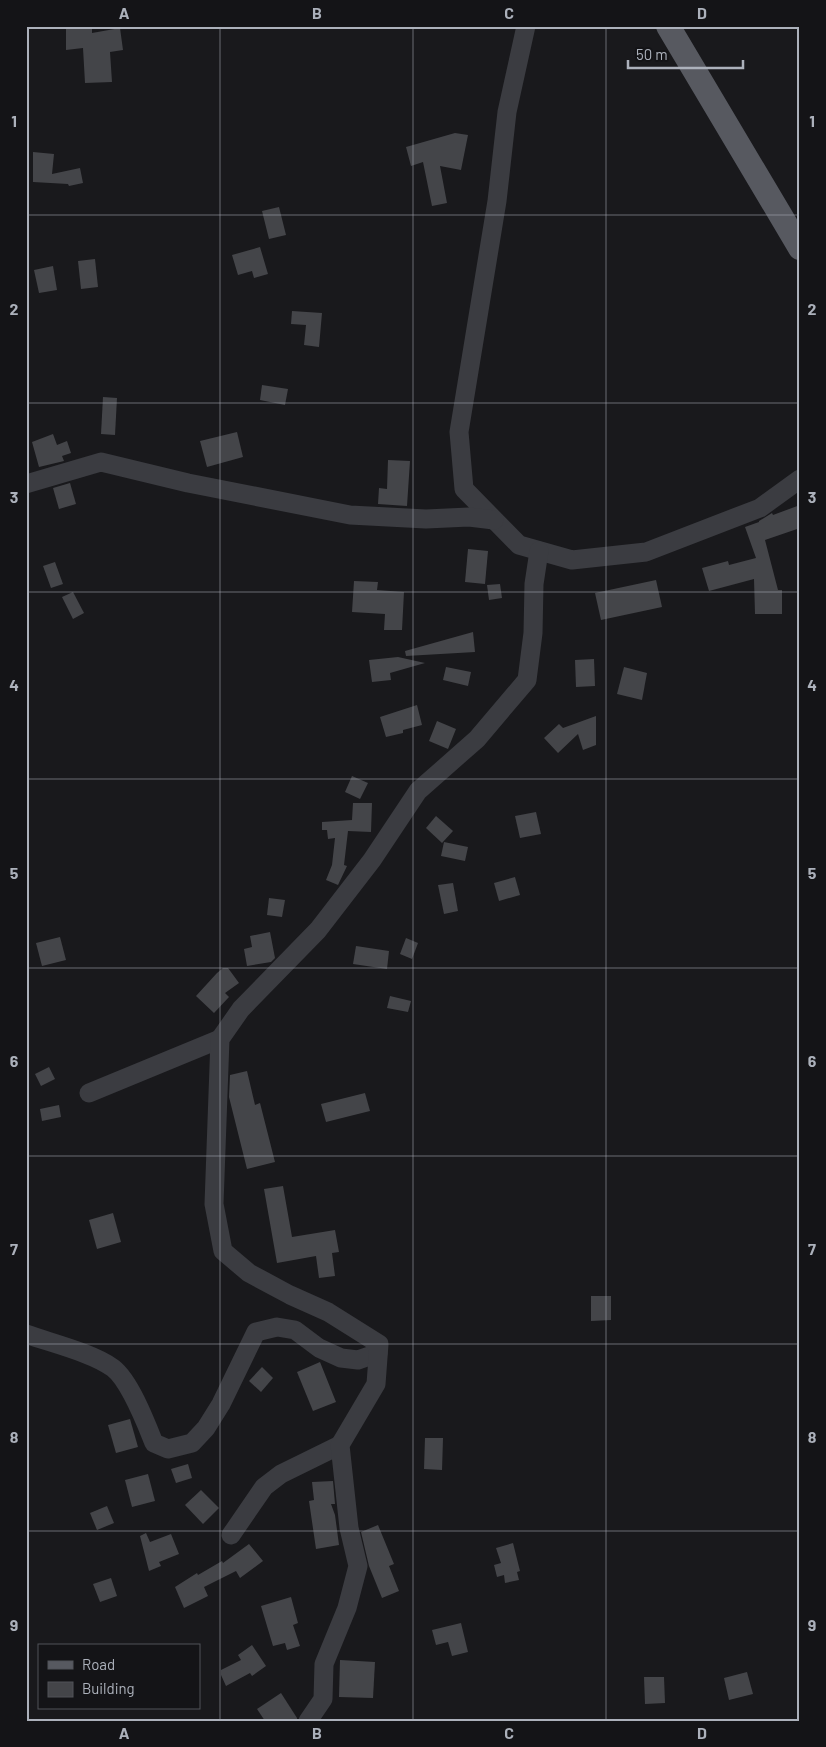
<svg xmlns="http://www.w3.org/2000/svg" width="826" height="1747" font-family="Barlow,sans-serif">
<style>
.building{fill:#444549}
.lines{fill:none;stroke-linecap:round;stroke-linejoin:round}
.minor{stroke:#3b3c41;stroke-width:19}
.major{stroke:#575960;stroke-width:24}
.grid{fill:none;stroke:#acb1bb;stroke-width:1;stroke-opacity:0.55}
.neatline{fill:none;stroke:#acb1bb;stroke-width:2}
.grid-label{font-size:16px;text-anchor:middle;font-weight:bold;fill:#acb1bb}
</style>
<rect width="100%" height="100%" fill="#19191c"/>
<g class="building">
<path d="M120,28l3,22 -13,2 2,30 -27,1 -2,-35 -17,2v-21h26v4z"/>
<path d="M455,133l13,2 -7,35 -21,-4 7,37 -15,3 -9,-44 -12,4 -5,-19z"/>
<path d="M33,152l21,2 -2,20 28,-6 3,15 -14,3 -1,-2 -35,-2z"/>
<path d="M279,207l7,28 -17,4 -7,-28z"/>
<path d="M260,247l8,27 -14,4 -2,-7 -14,4 -6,-20z"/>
<path d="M95,259l3,28 -17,2 -3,-28z"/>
<path d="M53,266l4,24 -18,3 -5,-23z"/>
<path d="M292,311l30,2 -3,34 -15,-2 2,-20 -15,-1z"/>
<path d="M262,385l26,4 -3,16 -25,-5z"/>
<path d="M103,397l14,1 -2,37 -14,-1z"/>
<path d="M237,432l6,25 -36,10 -7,-26z"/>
<path d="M53,434l4,11 10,-4 4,12 -9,3 2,5 -25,6 -7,-25z"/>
<path d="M388,460l22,1 -3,45 -29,-2 1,-16 8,1z"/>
<path d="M70,483l6,21 -17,5 -6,-21z"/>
<path d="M800,505v23l-35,12 13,50h4v24h-27l-1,-35 -45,12 -7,-23 26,-7 1,4 27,-7 -11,-31 14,-5v-1l13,-8 1,2z"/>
<path d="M468,549l20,2 -3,33 -20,-2z"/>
<path d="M55,562l8,22 -12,4 -8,-22z"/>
<path d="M656,580l6,27 -61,13 -6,-27z"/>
<path d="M354,581l24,1 -1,8 27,2 -2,38h-18l1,-16 -33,-2z"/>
<path d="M500,584l2,14 -13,2 -2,-15z"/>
<path d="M73,592l11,21 -11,6 -11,-22z"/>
<path d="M473,632l2,20 -69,4 -1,-5z"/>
<path d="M398,657l27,6 -35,10 1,7 -19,2 -3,-22z"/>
<path d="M594,659l1,27 -19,1 -1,-27z"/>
<path d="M446,667l25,5 -3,14 -25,-6z"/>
<path d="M624,667l23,6 -5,27 -25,-6z"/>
<path d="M417,705l5,20 -19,5v3l-17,4 -6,-20z"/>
<path d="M596,716v29l-13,5 -5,-16 -20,19 -14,-15 15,-14 4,4z"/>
<path d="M437,721l19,8 -8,20 -19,-8z"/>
<path d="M352,776l16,7 -8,16 -15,-7z"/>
<path d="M353,803h19l-1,29 -23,-1 -4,34 3,1 -9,19 -12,-5 6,-15 3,-27 -7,1 -1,-9h-5v-8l30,-2z"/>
<path d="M536,812l5,22 -21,4 -5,-22z"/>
<path d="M436,816l17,15 -11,12 -16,-15z"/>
<path d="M444,842l24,5 -3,14 -24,-5z"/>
<path d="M515,877l5,18 -21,6 -5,-18z"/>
<path d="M453,883l5,28 -14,3 -6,-29z"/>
<path d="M269,898l16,2 -3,17 -15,-2z"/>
<path d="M270,932l5,26 -4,4 -24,4 -3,-17 8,-2 -2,-11z"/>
<path d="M60,937l6,23 -24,6 -6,-23z"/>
<path d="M406,938l12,5 -6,16 -12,-5z"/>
<path d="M356,946l33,5 -2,18 -34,-5z"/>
<path d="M223,968h5l11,15 -14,10 4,4 -15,16 -18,-17 21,-23z"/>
<path d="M390,996l21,5 -3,11 -21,-4z"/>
<path d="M49,1067l6,12 -14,7 -6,-12z"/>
<path d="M247,1071l8,34 5,-2 15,59 -28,7 -18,-72 1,-22z"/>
<path d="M365,1093l5,18 -44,11 -5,-18z"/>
<path d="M59,1105l2,12 -19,4 -2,-12z"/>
<path d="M283,1186l9,51 43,-7 4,22 -7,1 3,23 -16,2 -3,-22 -39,7 -13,-74z"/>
<path d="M113,1213l8,29 -24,7 -8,-29z"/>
<path d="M591,1296h20v24l-20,1z"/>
<path d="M320,1362l16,40 -23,9 -16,-39z"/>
<path d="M262,1367l11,11 -12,14 -12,-11z"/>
<path d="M130,1419l8,28 -22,6 -8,-28z"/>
<path d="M425,1438h18l-1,32 -18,-1z"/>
<path d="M188,1464l4,14 -16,5 -5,-14z"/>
<path d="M148,1474l7,27 -23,6 -7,-27z"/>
<path d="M333,1481l2,23h-4l4,11 4,30 -23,4 -7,-48 5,-1 -2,-18z"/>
<path d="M201,1490l18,18 -16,16 -18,-19z"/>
<path d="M107,1506l7,17 -17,7 -7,-17z"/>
<path d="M378,1525l16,39 -5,2 10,25 -17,7 -13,-32 -8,-34z"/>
<path d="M146,1533l4,9 21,-8 8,20 -20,8 2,4 -12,5 -9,-35z"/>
<path d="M513,1543l7,28 -3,1 2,8 -14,3 -1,-8 -7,2 -3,-12 7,-2 -5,-15z"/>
<path d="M249,1544l14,17 -23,17 -4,-7 -32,16 4,9 -24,12 -9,-21 22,-14 1,2 24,-14 1,2z"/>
<path d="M111,1578l6,18 -17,6 -7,-18z"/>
<path d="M291,1597l7,26 -5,2 7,21 -13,4 -2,-7 -12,3 -12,-40z"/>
<path d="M461,1623l7,29 -16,4 -4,-14 -12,3 -4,-15z"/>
<path d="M252,1645l14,21 -14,10 -2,-3 -24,13 -5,-11v-5l20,-10 -3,-5z"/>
<path d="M340,1660l35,2 -2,36 -34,-1z"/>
<path d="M747,1672l6,22 -24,6 -5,-22z"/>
<path d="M644,1677h20l1,26 -20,1z"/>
<path d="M281,1693l16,25v3h-32l-8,-12z"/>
</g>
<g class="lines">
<g class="minor">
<path d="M526,26l-19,86 -10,89 -38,231 5,57 55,56 53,15 74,-8 114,-44 40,-29"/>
<path d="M26,484l75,-22 87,21 162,32 76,4 43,-2 25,3"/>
<path d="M89,1093l131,-54"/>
<path d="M26,1334c25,9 67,19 87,34 17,13 33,55 41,75l14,6 24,-6 14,-15 15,-24 35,-72 21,-5 18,3 24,18 22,10 17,2 20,-7"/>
<path d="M231,1535l33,-48 17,-13 59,-29"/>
<path d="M308,1721l15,-22 1,-35 23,-56 11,-42 -9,-38 -9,-83 36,-61 3,-40 -51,-32 -38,-17 -41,-22 -26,-22 -9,-47 6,-165 21,-30 77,-79 54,-70 46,-69 59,-52 50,-59 6,-47 1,-49 5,-33"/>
</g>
<path class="major" d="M668,26l132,222"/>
</g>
<path class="grid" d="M220,26v1695M413,26v1695M606,26v1695M26,215h774M26,403h774M26,592h774M26,779h774M26,968h774M26,1156h774M26,1344h774M26,1531h774"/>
<rect width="826" height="1747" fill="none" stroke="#141417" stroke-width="55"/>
<rect x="38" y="1644" width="162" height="65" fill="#141417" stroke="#515359"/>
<rect x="48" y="1661" width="25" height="8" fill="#575960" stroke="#515359"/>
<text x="82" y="1670" font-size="15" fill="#acb1bb">Road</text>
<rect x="48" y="1682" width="25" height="15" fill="#444549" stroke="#515359"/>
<text x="82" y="1694" font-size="15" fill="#acb1bb">Building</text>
<path d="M628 60v8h115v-8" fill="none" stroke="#acb1bb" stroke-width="2.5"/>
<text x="636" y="60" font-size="15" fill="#acb1bb" stroke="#141417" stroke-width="4" paint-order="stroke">50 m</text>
<rect x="28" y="28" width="770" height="1692" class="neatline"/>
<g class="grid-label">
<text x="124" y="19">A</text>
<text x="317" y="19">B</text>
<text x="509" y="19">C</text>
<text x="702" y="19">D</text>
<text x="14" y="127">1</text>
<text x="812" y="127">1</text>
<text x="14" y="315">2</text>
<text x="812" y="315">2</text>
<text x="14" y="503">3</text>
<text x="812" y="503">3</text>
<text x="14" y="691">4</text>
<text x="812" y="691">4</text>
<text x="14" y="879">5</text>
<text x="812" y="879">5</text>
<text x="14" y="1067">6</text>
<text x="812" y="1067">6</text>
<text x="14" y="1255">7</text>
<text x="812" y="1255">7</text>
<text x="14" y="1443">8</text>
<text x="812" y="1443">8</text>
<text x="14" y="1631">9</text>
<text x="812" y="1631">9</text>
<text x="124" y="1739">A</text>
<text x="317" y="1739">B</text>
<text x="509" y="1739">C</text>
<text x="702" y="1739">D</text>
</g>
</svg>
